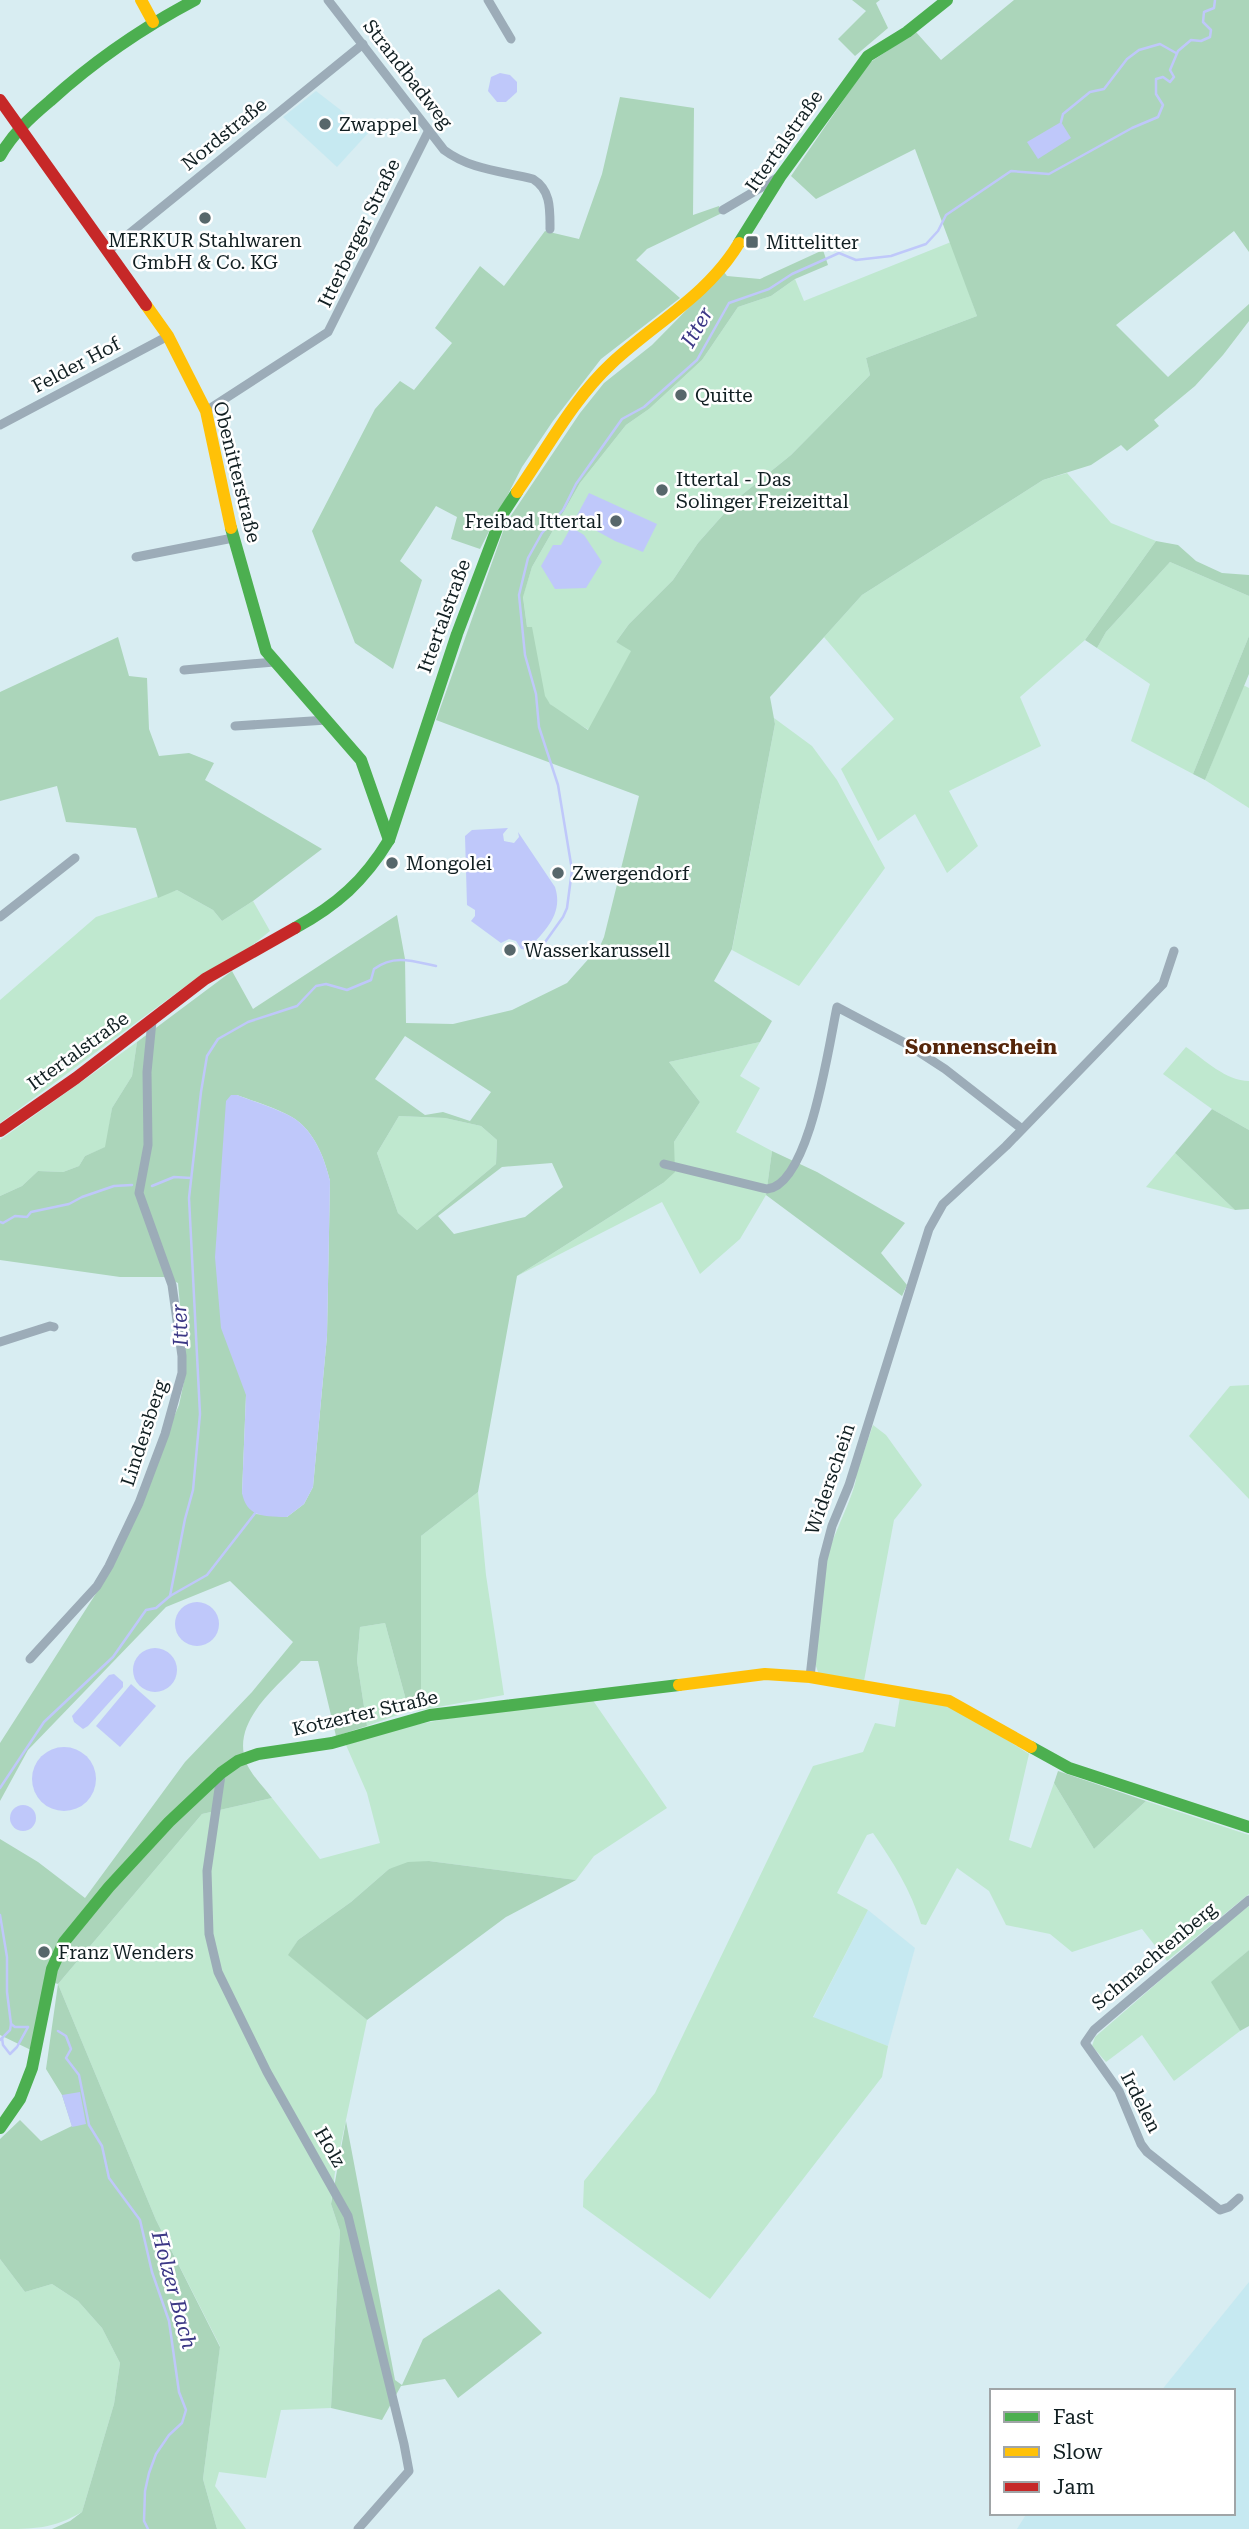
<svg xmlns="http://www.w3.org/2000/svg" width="1249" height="2529" font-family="'Roboto Serif',serif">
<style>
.built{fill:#c6e9f1}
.green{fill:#bfe8cf}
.forest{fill:#abd5ba;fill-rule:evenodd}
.water{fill:#bfc8fa}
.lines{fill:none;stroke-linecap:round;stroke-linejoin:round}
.stream{stroke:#bfc8fa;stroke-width:2.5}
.street{stroke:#9cacb8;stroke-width:9}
.fast{stroke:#4caf50;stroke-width:12}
.slow{stroke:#ffc107;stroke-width:12}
.jam{stroke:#c62828;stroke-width:12}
.poi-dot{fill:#57676b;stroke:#fff;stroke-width:2.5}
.labels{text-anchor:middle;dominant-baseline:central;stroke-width:5;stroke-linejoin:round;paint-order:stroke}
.street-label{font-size:19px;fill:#111f22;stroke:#fff}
.poi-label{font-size:19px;fill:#111f22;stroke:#fff;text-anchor:start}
.water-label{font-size:21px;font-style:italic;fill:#3c3886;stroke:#fff}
.neighbourhood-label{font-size:21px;font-weight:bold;fill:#55260a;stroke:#fff}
</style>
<rect width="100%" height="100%" fill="#d8edf2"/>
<g class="built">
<path d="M316,91l53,41 -32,35 -54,-50z"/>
<path d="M868,1910l47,38 -27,98 -75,-28z"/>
<path d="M1249,2282v247h-232l10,-16h206v-122h-72z"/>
</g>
<g class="green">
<path d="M951,242l26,74 -111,42 4,17 -79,80 -53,43 -40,45 -25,37 -44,44 -13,18 16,8 -43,80c-13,-8 -30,-16 -41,-28 -12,-14 -14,-56 -17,-75h-4l-4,-31 9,-29 48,-84 46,-58 23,-16 53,-49 36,-53 33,-11 24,-17 9,22z"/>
<path d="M1067,473l44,50 45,18 -71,99 -65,57 21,49 -92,45 29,55 -31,27 -32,-59 -37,27 -37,-72 53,-50 -70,-82 38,-42 181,-115z"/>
<path d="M1170,562l79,34v40l-56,138 -62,-33 19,-57 -53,-36 9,-16z"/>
<path d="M1243,685l6,3v120l-44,-28z"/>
<path d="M774,718l38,28 25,34 48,88 -86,118 -67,-36 43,-226z"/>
<path d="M177,890l36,20 9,11 31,-20 17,30 -26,21 -42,22 -202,149v-123l96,-83z"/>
<path d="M137,1042l-5,34 -20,32 -6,39 -21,9 -6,10 -16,6 -25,-1 -16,15 -22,10v-56z"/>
<path d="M760,1042l-20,34 20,12 -24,44 36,19 -6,44 -26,44 -40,35 -38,-72 -145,74 146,-93 11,-41 26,-40 -31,-40z"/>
<path d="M1186,1047c19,13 40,34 63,34v49l-37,-21 -49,-35z"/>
<path d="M399,1116l46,2 36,8 16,14 -1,24 -79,66 -19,-17 -21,-60z"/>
<path d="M1175,1153l60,57 -89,-23z"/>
<path d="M1249,1385v114l-60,-63 41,-50z"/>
<path d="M873,1425l13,10 36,50 -28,35 -30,161 -45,-6 -4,-12c4,-34 6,-87 16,-118 5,-15 27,-59 25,-70z"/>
<path d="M478,1492l8,83 18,120 -83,15v-174z"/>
<path d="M385,1623l24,88 -42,15 -10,-65 3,-34z"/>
<path d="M900,1697l43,7 18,7 68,43 -20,86 22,8 23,-65 40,66 52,-48 103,34v59l-82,67 -25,-32 -70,23 -22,-18 -44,-9 -17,-34 -32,-23 -31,57 -5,-1c-10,-34 -28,-62 -48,-91l-6,2 -30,58 31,17 -55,107 75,29 -6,31 -172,222 -127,-92 1,-26 71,-88 158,-327 50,-14 12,-29 20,4z"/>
<path d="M592,1699l75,109 -73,48 -18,24 -147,-19 -40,8 -38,33 -53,38 -9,15 78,65 -32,152 -4,32 9,27 -9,177 -50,2 -15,68 -47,-6 -4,14 31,43h-29l-14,-50 17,-133 -64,-126 -98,-236 144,-170 70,-16 48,61 60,-16 -13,-50 -21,-48 47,-16 53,-10z"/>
<path d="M1249,1906v44l-37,32 28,49 -66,50 -32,-46 -36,27 -14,-16 3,-9 129,-112z"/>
<path d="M0,2259l25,33 27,-8 26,17 24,27 18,35 -6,41 -32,108c-29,17 -48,17 -82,17z"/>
</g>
<g class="forest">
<path d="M852,0h28l-4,3 12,25 -33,28 -17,-17 28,-28z"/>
<path d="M1014,0h235v252l-15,-21 -118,94 52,52 81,-73v17l-26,34 -28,31 -41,34 5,6 -32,25 -6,-6 -30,20 -48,15 -181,115 -92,102 5,27 -43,225 -18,32 58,40 -12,21 -91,20 31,40 -26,40 1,30 -12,11 -146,93 -39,216 -57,44v174l-12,1 -24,-88 -25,4 -3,34 10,65 -31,10 -18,-75h-17c-24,26 -70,60 -55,101 5,13 18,25 26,36l-70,16 -144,170 98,236 64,127 -17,132 14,50h-165l18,-8 12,-9 32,-108 6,-41 -18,-35 -24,-27 -26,-17 -27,8 -25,-33v-120l20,-19 21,21 31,-15 -10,-31 -16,-26 12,-85 -13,-4 -12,71 -33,-16v-196l38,23 47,36 100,-136 67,-70 41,-50 -63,-61 -64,26 -138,143 -28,51v-58l104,-162 75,-176 7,-33 -8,-89 -14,-6h-44l-120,-17v-64l22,-10 16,-15 25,1 16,-6 6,-10 20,-9 7,-39 20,-32 5,-34 95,-71 21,38 144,-94 8,44 1,64 47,1 59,-14 55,-27 33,-37 4,-9 35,-141 -203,-76 70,-197 74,-110 24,-30 48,-38 72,-73 3,4 33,3 63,-29 5,15 -33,14 -24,17 -33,11 -36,53 -53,49 -23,16 -46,58 -48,84 -9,30 4,30h5l13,69 5,8 38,26 43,-79 -15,-9 13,-18 44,-44 25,-37 40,-45 53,-43 79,-80 -4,-17 111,-42 -62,-167 -99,50 -25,-23 78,-113 47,-31 25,28zM405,1036l86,56 -21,29 -27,-9 -18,3 -50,-36zM231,1095h6c16,6 51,17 62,27 17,14 26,38 31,59l-3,155 -14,151 -9,17 -17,13 -31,-3 -14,-21 4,-98zM399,1116l46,2 36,8 16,14 -1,24 -79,66 -19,-17 -21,-60zM552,1163l11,24 -38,30 -71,17 -16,-18 64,-49z"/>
<path d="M620,97l74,11 -1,107 26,-9 3,7 -75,36 -11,11 44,38 -79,61 -48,62 -31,46 -42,82 -29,-10 6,-22 -21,-11 -36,55 22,19 -29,89 -38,-26 -43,-112 63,-122 25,-28 14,9 38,-47 -17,-15 45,-62 24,20 41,-55 34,8 23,-65z"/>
<path d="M1156,541l22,4 18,16 26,12 27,2v21l-79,-34 -64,70 -9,16 -12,-8z"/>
<path d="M1249,636v38l-44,106 -12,-6z"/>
<path d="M118,637l11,39 18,2 2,51 10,27 30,-3 25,10 -9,17 117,69 -69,52 -31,20 -9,-11 -36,-20 -19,8 -22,-70 -70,-6 -9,-36 -57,15v-109z"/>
<path d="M1212,1109l37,21v79l-14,1 -60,-57z"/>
<path d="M772,1151l45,21 88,51 -24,30 26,32 -5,11 -136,-101z"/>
<path d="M1058,1771l88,30 -52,48 -40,-66z"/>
<path d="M429,1861l147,19 -70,37 -139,103 -79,-65 10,-15 53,-38 38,-33 19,-7z"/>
<path d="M1249,1950v76l-9,5 -29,-49z"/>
<path d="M346,2121l49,259 7,5 21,-46 76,-50 43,44 -84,65 -13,-19 -44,7 -19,34 -51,-12 9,-177 -9,-27z"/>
</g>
<g class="water">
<path d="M500,73l10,2 7,7v10l-11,10h-9l-9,-11 3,-14z"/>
<path d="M1061,122l10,16 -33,21 -11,-17z"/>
<path d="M589,493l68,31 -14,28 -28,-11 -40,-22z"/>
<path d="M571,527l13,8 18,27 -16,26 -31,1 -14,-23 12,-21h8z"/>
<path d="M508,828l-5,6 1,7 10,2 5,-6 -1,-5 37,55c9,27 -11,45 -28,63l-6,-1 -5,-8 -7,-2 -8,4 -30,-22 4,-5v-6l-8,-5 -2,-69 7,-6z"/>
<path d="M231,1095h6c15,6 51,17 62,27 17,14 26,38 31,59l-3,155 -14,151 -9,17 -17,13c-22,-1 -40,1 -45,-24l4,-98 -25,-67 -6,-71 11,-156z"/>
<circle cx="197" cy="1624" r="22"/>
<circle cx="155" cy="1670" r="22"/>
<path d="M114,1674l9,8v5l-35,39 -5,3 -9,-7 -2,-6 37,-41z"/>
<path d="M131,1684l25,22 -36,41 -24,-21z"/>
<circle cx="64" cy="1779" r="32"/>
<circle cx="23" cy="1818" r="13"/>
<path d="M80,2092l6,32 -14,3 -10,-32z"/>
</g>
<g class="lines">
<g class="stream">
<path d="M1061,122l2,-8 27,-22 14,-3 23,-30 12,-9 21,-6 16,9"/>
<path d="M543,945l20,-28 4,-9 5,-38 -14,-85 -19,-58 -3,-33 -11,-39 -6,-60 9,-37 14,-25 21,-23 13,-26 46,-65 22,-12 53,-47 32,-57 40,-14 23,-15 47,-21 17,7 35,-4 35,-12 12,-13 8,-16 65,-44 38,3 83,-46 26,-11 5,-12 -7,-11v-15l7,-2 7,5 4,-5 -4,-7 8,-19 13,-11 10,1 9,-4 1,-7 -8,-8 1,-10 10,-4 1,-8"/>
<path d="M152,1186l22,-9 17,1"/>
<path d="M0,1222l3,1 12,-7 12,1 4,-5 38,-8 13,-7 32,-11 18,-1"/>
<path d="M170,1596l37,-21 49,-63"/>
<path d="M0,1788l44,-66 69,-65 33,-47 10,-2 14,-12 15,-77 8,-29 7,-76 -11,-216 12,-106 6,-36 11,-17 30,-17 49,-16 19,-20 10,-2 21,6 24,-10 3,-11c20,-15 39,-8 62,-3"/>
<path d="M0,1915l7,42v35l4,32 -1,6 -10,10"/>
<path d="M11,2024l4,3h13"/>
<path d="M58,2031l8,5 5,13 -5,9 13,17 10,50 13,21 7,32 31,42 12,52 17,49 10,71 7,18 -4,13 -13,12 -13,19 -7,19 -4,18 -1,30 4,8"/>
<path d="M2,2038l1,7 7,9 7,-7 11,-20"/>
</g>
<g class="street">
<path d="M328,0l116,150c27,20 57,21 89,29 18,11 17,30 17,50"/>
<path d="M488,0l23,39"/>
<path d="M723,210l56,-33"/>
<path d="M108,251l255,-207"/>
<path d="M206,411l122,-79 100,-200"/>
<path d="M0,425l168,-89"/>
<path d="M136,557l97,-19"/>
<path d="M184,670l90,-8"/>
<path d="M235,726l92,-6"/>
<path d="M0,917l75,-59"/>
<path d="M664,1164l103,25c43,-4 62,-146 70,-182l68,36 40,26 77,60"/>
<path d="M0,1342l50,-16 4,1"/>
<path d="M30,1659l67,-73 12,-20 30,-63 26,-69 17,-61v-17l-10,-71 -33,-92 9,-48 -1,-73 5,-51"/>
<path d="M810,1677l13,-117 9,-34 17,-41 80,-256 14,-25 63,-58 157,-162 11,-33"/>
<path d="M221,1775l-14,96 2,63 9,38 49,100 81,144 56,228 5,27 -51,58"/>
<path d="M1239,2198l-10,9 -9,3 -73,-58 -6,-8 -22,-53 -34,-48 9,-13 33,-28 122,-102"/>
</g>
<g class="fast">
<path d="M0,156c13,-23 31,-39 50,-55 44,-40 92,-73 145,-101"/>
<path d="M739,243l41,-66 88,-121 39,-24 40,-32"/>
<path d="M231,528l35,123 95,109 28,80"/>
<path d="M295,928c42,-23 69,-47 94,-88l68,-206 45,-119 15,-23"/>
<path d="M1031,1747l38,21 180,59"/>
<path d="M0,2128l20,-29 12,-31 20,-99 12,-27 45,-55 60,-65 52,-49 17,-12 20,-7 74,-11 98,-28 249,-30"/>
</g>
<g class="slow">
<path d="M141,0l12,22"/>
<path d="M146,305l22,31 38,75 25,117"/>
<path d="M517,492c30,-43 56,-93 95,-129 43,-40 96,-68 127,-120"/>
<path d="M679,1685l86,-11 45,3 139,24 82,46"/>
</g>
<g class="jam">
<path d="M0,100l146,205"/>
<path d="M0,1131l76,-53 129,-99 90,-51"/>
</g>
</g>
<g class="poi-dot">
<circle cx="325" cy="124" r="7"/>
<circle cx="205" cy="218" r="7"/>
<rect x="745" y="235" width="14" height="14" rx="3.5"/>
<circle cx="681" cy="395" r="7"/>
<circle cx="662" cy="490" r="7"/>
<circle cx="616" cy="521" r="7"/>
<circle cx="392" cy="863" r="7"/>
<circle cx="558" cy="873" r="7"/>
<circle cx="510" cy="950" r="7"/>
<circle cx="44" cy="1952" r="7"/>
</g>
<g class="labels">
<g class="street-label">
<text transform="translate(408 74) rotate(52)">Strandbadweg</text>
<text transform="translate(224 134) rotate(-39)">Nordstraße</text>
<text transform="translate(784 141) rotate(-55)">Ittertalstraße</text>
<text transform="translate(359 233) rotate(-64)">Itterberger Straße</text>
<text transform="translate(76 365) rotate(-28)">Felder Hof</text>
<text transform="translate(237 472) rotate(76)">Obenitterstraße</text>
<text transform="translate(444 616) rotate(-70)">Ittertalstraße</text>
<text transform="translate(78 1051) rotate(-36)">Ittertalstraße</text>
<text transform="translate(144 1433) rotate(-72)">Lindersberg</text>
<text transform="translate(830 1479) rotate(-71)">Widerschein</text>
<text transform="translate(365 1713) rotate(-13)">Kotzerter Straße</text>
<text transform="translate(1154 1956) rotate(-40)">Schmachtenberg</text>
<text transform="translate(1141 2102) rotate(63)">Irdelen</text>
<text transform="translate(330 2147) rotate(60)">Holz</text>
</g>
<g class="poi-label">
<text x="339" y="124">Zwappel</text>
<text x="205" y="240" text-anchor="middle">MERKUR Stahlwaren<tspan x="205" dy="22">GmbH &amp; Co. KG</tspan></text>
<text x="766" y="242">Mittelitter</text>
<text x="695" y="395">Quitte</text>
<text x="676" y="479">Ittertal - Das<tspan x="676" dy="22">Solinger Freizeittal</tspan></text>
<text x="602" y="521" text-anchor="end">Freibad Ittertal</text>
<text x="406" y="863">Mongolei</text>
<text x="572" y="873">Zwergendorf</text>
<text x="524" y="950">Wasserkarussell</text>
<text x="58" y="1952">Franz Wenders</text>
</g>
<g class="water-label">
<text transform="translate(697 327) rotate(-60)">Itter</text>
<text transform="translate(180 1325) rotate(-93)">Itter</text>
<text transform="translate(174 2290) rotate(75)">Holzer Bach</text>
</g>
<g class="neighbourhood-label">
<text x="981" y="1047">Sonnenschein</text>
</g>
</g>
<rect x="990" y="2389" width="245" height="126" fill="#ffffff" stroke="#a0a5a7" stroke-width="2"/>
<rect x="1004" y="2412" width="35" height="10" fill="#4caf50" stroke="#a0a5a7" stroke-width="2"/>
<text x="1053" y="2424" font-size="21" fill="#111f22">Fast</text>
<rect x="1004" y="2447" width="35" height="10" fill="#ffc107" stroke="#a0a5a7" stroke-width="2"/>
<text x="1053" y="2459" font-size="21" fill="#111f22">Slow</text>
<rect x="1004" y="2482" width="35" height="10" fill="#c62828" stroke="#a0a5a7" stroke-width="2"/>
<text x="1053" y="2494" font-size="21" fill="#111f22">Jam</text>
</svg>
